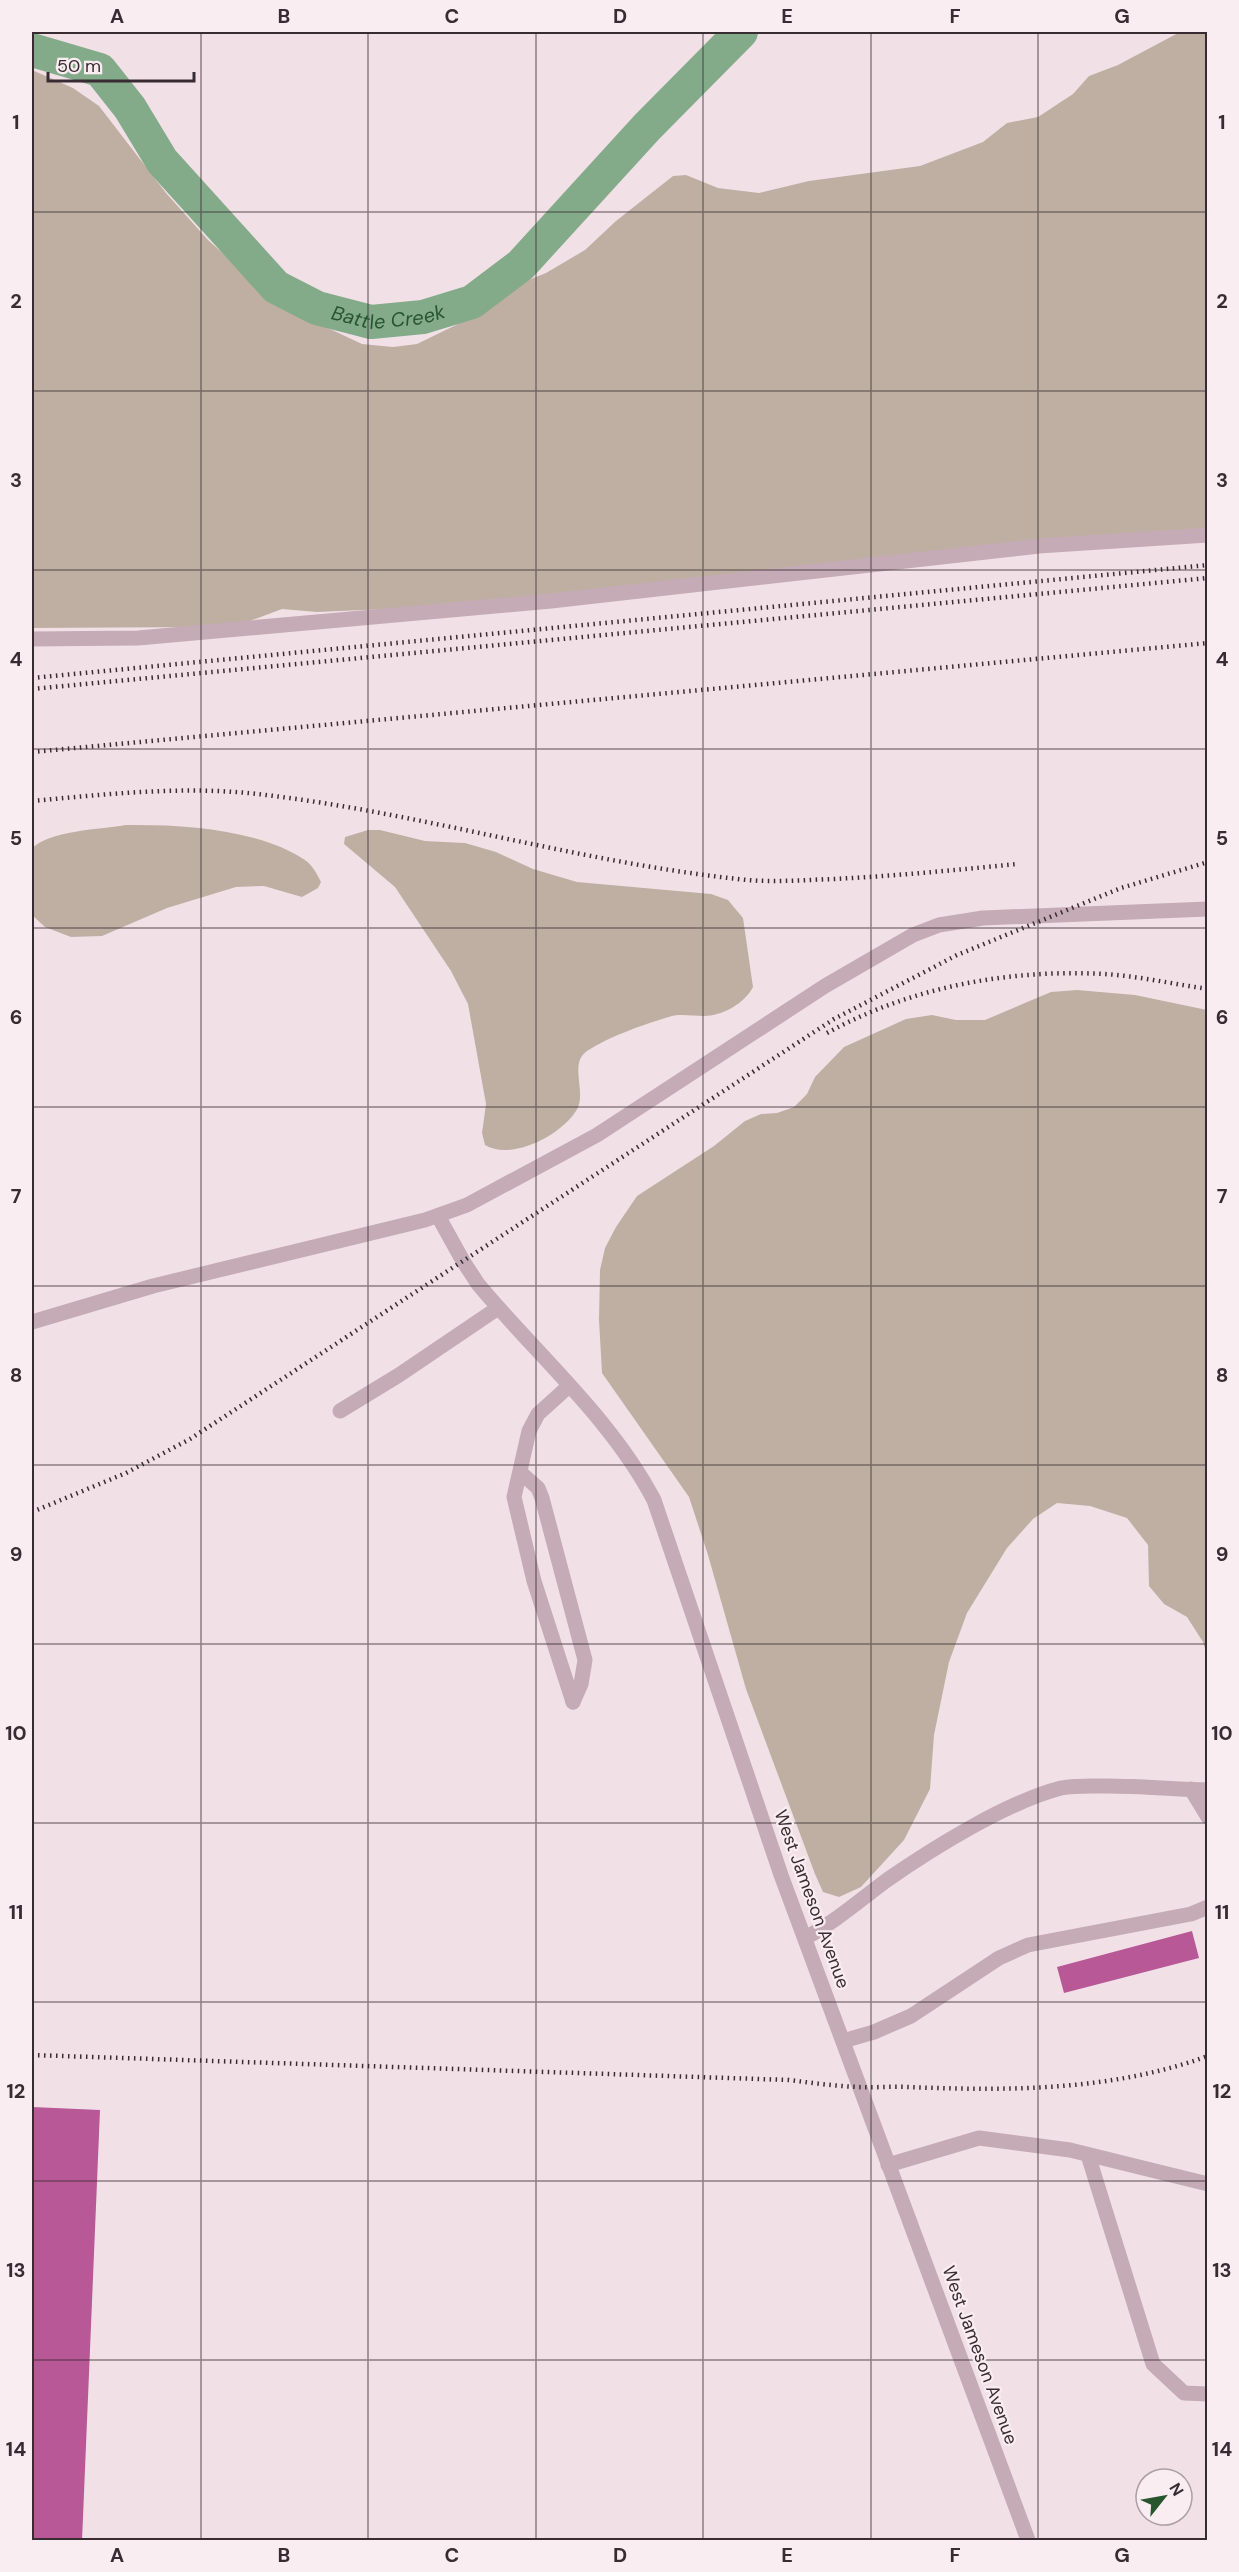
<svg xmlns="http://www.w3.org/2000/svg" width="1239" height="2572" font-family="'DM Sans',sans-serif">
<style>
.green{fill:#bfafa3}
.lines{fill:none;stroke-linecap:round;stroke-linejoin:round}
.river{stroke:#83ab8a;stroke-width:34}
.building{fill:#b85896}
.minor{stroke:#c5abb6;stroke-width:15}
.rail{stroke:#382c32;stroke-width:4.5;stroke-dasharray:1.5 4.5;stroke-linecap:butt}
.grid{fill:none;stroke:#382c32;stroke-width:1.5;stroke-opacity:0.55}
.labels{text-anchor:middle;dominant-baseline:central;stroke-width:4.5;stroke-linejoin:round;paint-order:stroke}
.street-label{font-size:18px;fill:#382c32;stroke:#f9edf1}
.water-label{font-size:20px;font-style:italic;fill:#26552e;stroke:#f9edf1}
.neatline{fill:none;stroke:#382c32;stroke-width:2}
.grid-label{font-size:20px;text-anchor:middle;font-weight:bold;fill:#382c32}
</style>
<rect width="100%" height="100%" fill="#f1e1e7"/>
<g class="green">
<path d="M1180,32h27v497l-601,60 -220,20 -69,3 -35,-3 -32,12 -45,6 -173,1v-558l41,18 26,18 67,87 42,47 73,66 81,38 31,3 24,-3 39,-19 60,-40 30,-12 39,-23 31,-29 57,-45 13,-1 32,13 41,5 50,-12 111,-15 63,-24 24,-19 31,-6 35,-23 16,-18 29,-11z"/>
<path d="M126,825c54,-1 133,4 179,35 8,6 12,14 16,22l-3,6 -16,9 -38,-11 -28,1 -69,21 -65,28 -31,1 -26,-10 -13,-12v-66c14,-18 71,-20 94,-24z"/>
<path d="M368,830h12l45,11 40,2 31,9 37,17 44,13 134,12 17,6 15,18 10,69c-9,17 -31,29 -49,29 -11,0 -23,-2 -32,0 -25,7 -64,21 -85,35 -19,13 1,43 -11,60 -16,25 -65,50 -91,34l-3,-12 4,-29 -18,-100 -17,-33 -56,-84 -51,-43 1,-7z"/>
<path d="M1077,990l58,5 72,15v645l-4,-13 -16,-25 -23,-13 -15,-18 -1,-41 -21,-27 -37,-12 -33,-3 -24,16 -26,29 -40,65 -18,49 -15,73 -4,54 -26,51 -43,47 -22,10 -16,-5 -8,-18 -69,-185 -38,-134 -19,-58 -87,-124 -3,-53 1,-50 5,-22 11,-21 21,-31 77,-50 31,-25 16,-7 16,-1 17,-6 13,-13 8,-17 29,-30 62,-28 26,-4 24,5h29l66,-28z"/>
</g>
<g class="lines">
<path class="river" id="s1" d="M32,50l68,20 30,38 32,53 114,126 41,21 54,14 52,-5 49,-15 49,-37 126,-138 94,-95"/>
</g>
<g class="building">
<path d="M1192,1931l7,27 -135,35 -7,-26z"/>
<path d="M32,2107l68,3 -18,431h-50z"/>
</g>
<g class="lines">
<g class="minor">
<path d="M32,639l106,-1 413,-37 488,-55 169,-11"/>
<path d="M438,1216l25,45 15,23c59,71 133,134 176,216l127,375 247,665"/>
<path d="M32,1322l121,-36 272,-66 42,-15 130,-70 228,-149 88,-51 26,-10 44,-7 225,-9"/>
<path d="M569,1386l-31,28 -9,17 -15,66 20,84 39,121"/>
<path d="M340,1411l59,-36 99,-67"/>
<path d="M521,1473l17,15 4,10 43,162 -4,24 -8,18"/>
<path d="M1191,1789l17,28"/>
<path d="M805,1938c30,-16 55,-38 82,-58 46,-32 120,-78 174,-92 15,-3 31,-2 46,-2 33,0 67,3 101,4"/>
<path d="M843,2041l31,-9 37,-16 88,-58 29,-13 163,-31 17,-7"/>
<path d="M1088,2155l65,209 31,29 24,1"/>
<path d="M888,2165l91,-27 91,12 138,34"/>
</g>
<g class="rail">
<path d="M32,678l1176,-113"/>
<path d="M32,689l1176,-111"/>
<path d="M32,752l1176,-109"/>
<path d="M32,801c77,-7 156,-16 234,-6 159,19 313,67 472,84 32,4 63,1 95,0 62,-3 123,-9 184,-15"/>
<path d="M827,1033c84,-46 181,-64 277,-59 34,2 69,10 104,15"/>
<path d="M32,1512l94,-39 64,-34 644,-420 123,-64 164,-67 87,-26"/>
<path d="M32,2055l757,25c23,3 46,6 69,7 16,1 33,-1 50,0 102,4 203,4 300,-31"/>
</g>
</g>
<path class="grid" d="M201,32v2508M368,32v2508M536,32v2508M703,32v2508M871,32v2508M1038,32v2508M32,212h1176M32,391h1176M32,570h1176M32,749h1176M32,928h1176M32,1107h1176M32,1286h1176M32,1465h1176M32,1644h1176M32,1823h1176M32,2002h1176M32,2181h1176M32,2360h1176"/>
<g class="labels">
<g class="street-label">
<text transform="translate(812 1899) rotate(70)">West Jameson Avenue</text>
<text transform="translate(980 2355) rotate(70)">West Jameson Avenue</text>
</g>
<g class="water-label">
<text stroke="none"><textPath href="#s1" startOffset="470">Battle Creek</textPath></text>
</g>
</g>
<rect width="1239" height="2572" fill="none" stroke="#f9edf1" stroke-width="66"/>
<g transform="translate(1164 2497) rotate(59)"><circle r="28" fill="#f9edf1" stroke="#aca0a5" stroke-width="1.5"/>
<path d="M0-4.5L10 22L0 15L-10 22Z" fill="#26552e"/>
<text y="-9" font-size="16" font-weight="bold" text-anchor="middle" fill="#382c32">N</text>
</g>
<path d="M48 72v9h146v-9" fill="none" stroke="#382c32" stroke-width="3"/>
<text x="57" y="72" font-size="18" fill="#382c32" stroke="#f9edf1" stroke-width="4.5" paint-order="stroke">50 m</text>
<rect x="33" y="33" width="1173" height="2506" class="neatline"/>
<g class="grid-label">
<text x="117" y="23">A</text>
<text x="284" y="23">B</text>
<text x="452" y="23">C</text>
<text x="620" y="23">D</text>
<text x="787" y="23">E</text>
<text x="955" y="23">F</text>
<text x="1122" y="23">G</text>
<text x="16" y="129">1</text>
<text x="1222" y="129">1</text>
<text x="16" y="308">2</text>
<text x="1222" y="308">2</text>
<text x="16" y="487">3</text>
<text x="1222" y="487">3</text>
<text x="16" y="666">4</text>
<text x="1222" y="666">4</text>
<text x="16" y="845">5</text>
<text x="1222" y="845">5</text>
<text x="16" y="1024">6</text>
<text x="1222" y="1024">6</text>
<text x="16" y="1203">7</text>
<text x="1222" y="1203">7</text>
<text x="16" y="1382">8</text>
<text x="1222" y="1382">8</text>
<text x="16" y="1561">9</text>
<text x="1222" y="1561">9</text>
<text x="16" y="1740">10</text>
<text x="1222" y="1740">10</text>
<text x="16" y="1919">11</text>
<text x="1222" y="1919">11</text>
<text x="16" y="2098">12</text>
<text x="1222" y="2098">12</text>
<text x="16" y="2277">13</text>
<text x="1222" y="2277">13</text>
<text x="16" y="2456">14</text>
<text x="1222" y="2456">14</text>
<text x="117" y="2562">A</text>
<text x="284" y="2562">B</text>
<text x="452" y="2562">C</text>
<text x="620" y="2562">D</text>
<text x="787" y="2562">E</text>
<text x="955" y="2562">F</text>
<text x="1122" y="2562">G</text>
</g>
</svg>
